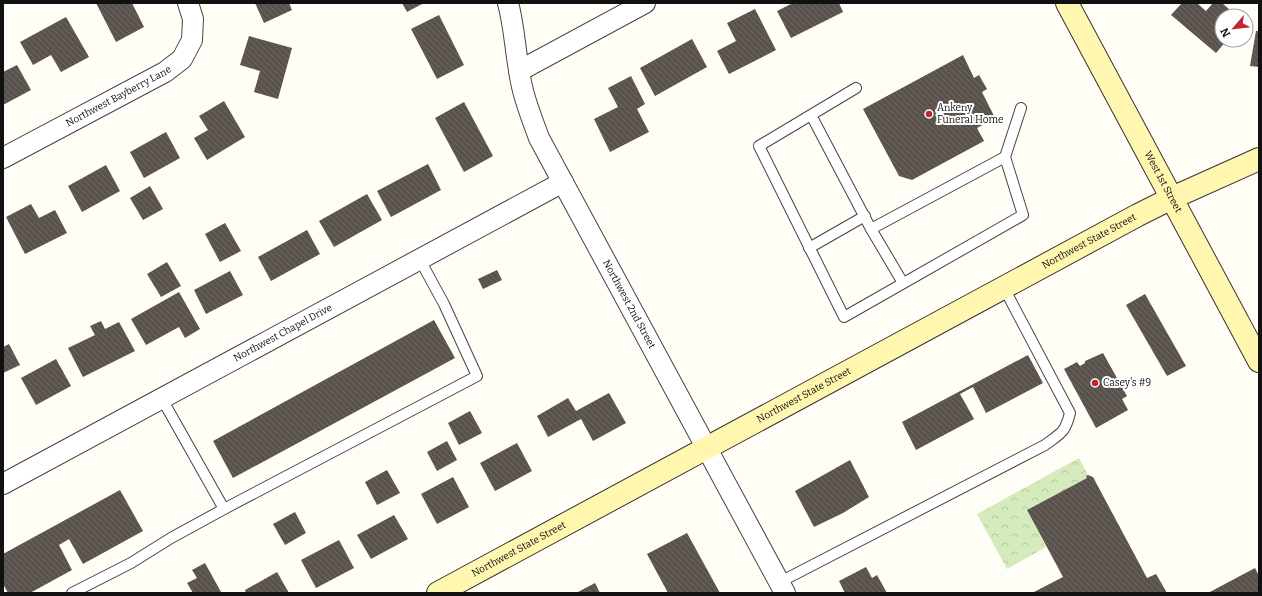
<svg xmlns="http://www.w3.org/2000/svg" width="1262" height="596" font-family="Bitter,serif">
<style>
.park{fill:url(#park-crowns)}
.building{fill:url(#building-back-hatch)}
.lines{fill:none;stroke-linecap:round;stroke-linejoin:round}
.service-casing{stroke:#444;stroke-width:12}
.minor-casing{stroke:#444;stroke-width:22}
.secondary-casing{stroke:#333;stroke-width:24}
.service{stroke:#fff;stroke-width:10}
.minor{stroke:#fff;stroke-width:20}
.secondary{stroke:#fff6b0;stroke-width:22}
.poi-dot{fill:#c4262e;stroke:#fff;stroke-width:1.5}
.labels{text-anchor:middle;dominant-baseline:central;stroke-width:4;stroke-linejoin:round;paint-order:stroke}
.street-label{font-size:10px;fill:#111;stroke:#fff}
.poi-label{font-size:10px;fill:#111;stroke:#fff;text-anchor:start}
</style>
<defs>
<pattern id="park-crowns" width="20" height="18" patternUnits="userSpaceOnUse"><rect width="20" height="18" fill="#d5ebbd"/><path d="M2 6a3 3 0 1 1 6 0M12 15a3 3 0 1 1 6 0" fill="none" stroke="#b6c8a1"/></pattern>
<pattern id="building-back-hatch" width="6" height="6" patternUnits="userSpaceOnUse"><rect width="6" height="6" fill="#5a524d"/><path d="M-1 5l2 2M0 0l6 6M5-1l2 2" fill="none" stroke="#6d6662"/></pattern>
</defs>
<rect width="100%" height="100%" fill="#fffdf5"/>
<path class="park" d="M1079,458l9,17 -2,1 1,2 -60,32 19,37 -39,22 -30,-55z"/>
<g class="building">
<path d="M96,3h36l12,24 -28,15z"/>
<path d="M255,3h34l3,7 -28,13z"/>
<path d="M402,3h22l-17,9z"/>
<path d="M793,3h46l4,9 -52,26 -14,-27z"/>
<path d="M1182,3h15l9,8 7,-8h9l7,6 -5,7h-2l-1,3 1,21h5l-11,13 -45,-38z"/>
<path d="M755,9l21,41 -47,24 -12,-23 19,-10 -9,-18z"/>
<path d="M439,15l25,50 -27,14 -26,-50z"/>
<path d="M66,17l23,40 -28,15 -10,-17 -18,10 -13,-23z"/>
<path d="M1256,31h3v36l-9,-1z"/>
<path d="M249,36l43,12 -14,51 -24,-7 6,-21 -20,-6z"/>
<path d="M692,39l15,28 -52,29 -15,-28z"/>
<path d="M963,55l11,23 5,-3 8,14 -5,3 13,26 -18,10 7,13 -72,39 -13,-4 -36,-67z"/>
<path d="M17,65l14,25 -28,15v-33z"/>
<path d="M631,76l14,28 -8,5 12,23 -39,20 -16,-33 24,-12 -10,-19z"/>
<path d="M224,101l21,36 -38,23 -13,-22 14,-8 -9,-14z"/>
<path d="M464,102l29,54 -29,16 -29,-54z"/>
<path d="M166,132l14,26 -36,20 -14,-26z"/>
<path d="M428,164l13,26 -50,27 -14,-26z"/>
<path d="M106,165l14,26 -38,21 -14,-26z"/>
<path d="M150,186l13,23 -20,11 -13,-22z"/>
<path d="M367,194l15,26 -48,27 -15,-26z"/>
<path d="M31,204l8,14 16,-8 12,23 -42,21 -19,-37z"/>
<path d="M225,223l16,28 -21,11 -15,-28z"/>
<path d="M307,230l13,24 -49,27 -13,-24z"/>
<path d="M167,262l14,24 -20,11 -14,-23z"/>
<path d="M497,270l5,10 -19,9 -5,-10z"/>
<path d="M230,271l13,24 -37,19 -12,-24z"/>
<path d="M179,292l21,37 -15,9 -6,-11 -33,18 -15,-26z"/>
<path d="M1145,294l41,72 -19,10 -41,-71z"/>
<path d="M434,320l21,38 -222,120 -20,-37z"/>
<path d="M101,321l4,8 14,-7 16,29 -52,26 -15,-29 27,-13 -5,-9z"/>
<path d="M9,344l11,21 -17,8v-26z"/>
<path d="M1103,353l24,43 -5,3 6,11 -32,18 -32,-59 13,-7 3,4 5,-3v-2z"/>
<path d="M1028,355l15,28 -57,30 -13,-26 -13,7 14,25 -58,31 -14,-28z"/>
<path d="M56,359l15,27 -35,19 -15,-27z"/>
<path d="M609,393l17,30 -33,18 -12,-22 -33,18 -11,-21 31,-18 8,13z"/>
<path d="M470,411l12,22 -23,12 -11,-22z"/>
<path d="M447,441l10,19 -20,11 -10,-19z"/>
<path d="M517,443l15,28 -37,20 -15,-28z"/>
<path d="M850,460l19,37 -26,16 -29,14 -19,-36z"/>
<path d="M387,470l13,23 -23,12 -12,-23z"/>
<path d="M1088,475l5,2 54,101 9,-4 11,19h-135l31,-16 -36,-67 60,-32 -1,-2z"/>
<path d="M453,477l16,30 -32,17 -16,-30z"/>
<path d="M120,490l23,41 -60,33 -14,-25 -10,6 13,25 -42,23h-22l-5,-9v-30z"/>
<path d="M295,512l11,21 -21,12 -12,-21z"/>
<path d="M394,515l14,24 -37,20 -14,-24z"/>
<path d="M687,533l33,60h-52l-21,-39z"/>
<path d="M339,540l15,28 -38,20 -15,-28z"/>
<path d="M205,563l16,29 -2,1h-26l-6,-10 10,-5 -5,-8z"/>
<path d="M866,567l6,11 5,-3 10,18h-42l-6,-12z"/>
<path d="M1255,568l4,8v17h-51z"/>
<path d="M277,572l12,21h-43l-1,-3z"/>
<path d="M595,583l5,10h-24z"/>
</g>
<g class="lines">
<defs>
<g id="service">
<path d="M811,115l60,114 134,-72 18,58 -179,102 -85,-171 97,-58"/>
<path d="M1005,157l16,-49"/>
<path d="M871,229l32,54"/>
<path d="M809,248l56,-32"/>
<path d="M224,509l253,-133 -33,-72 -24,-44"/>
<path d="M780,582l265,-137c16,-12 20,-12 25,-32l-66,-125"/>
<path d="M72,593l59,-30 40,-25 53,-29 -62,-110"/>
</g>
<g id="minor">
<path id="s1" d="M508,3c6,22 7,45 11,67 3,24 12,46 20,68l246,455"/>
<path d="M519,71l126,-68"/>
<path id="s2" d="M3,158l162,-86 17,-13 10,-19 1,-21 -5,-16"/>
<path id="s3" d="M3,484l560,-302"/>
</g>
<g id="secondary">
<path id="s4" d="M1067,3l192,358"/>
<path id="s5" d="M438,593l700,-378 34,-17 87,-39"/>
</g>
</defs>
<use href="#service" class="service-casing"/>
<use href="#minor" class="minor-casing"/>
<use href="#secondary" class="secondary-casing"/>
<use href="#service" class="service"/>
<use href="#minor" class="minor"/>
<use href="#secondary" class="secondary"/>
</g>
<g class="poi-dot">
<circle cx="929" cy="114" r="4"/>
<circle cx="1095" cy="383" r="4"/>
</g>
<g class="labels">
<g class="street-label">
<text stroke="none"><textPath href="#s2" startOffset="131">Northwest Bayberry Lane</textPath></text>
<text stroke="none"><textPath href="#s4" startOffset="203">West 1st Street</textPath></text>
<text stroke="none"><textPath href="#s5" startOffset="740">Northwest State Street</textPath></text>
<text stroke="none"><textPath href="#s1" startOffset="328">Northwest 2nd Street</textPath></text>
<text stroke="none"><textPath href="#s3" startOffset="318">Northwest Chapel Drive</textPath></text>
<text stroke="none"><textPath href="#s5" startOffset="416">Northwest State Street</textPath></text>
<text stroke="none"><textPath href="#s5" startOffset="92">Northwest State Street</textPath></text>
</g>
<g class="poi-label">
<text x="937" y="108">Ankeny<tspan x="937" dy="12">Funeral Home</tspan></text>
<text x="1103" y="383">Casey's #9</text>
</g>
</g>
<rect width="1262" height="596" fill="none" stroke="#111111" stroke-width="8"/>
<g transform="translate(1234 28) rotate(242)"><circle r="19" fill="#ffffff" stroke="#a0a0a0"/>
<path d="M0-3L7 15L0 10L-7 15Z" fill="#c4262e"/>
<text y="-6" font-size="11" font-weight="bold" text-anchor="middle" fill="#111111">N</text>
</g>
</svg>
